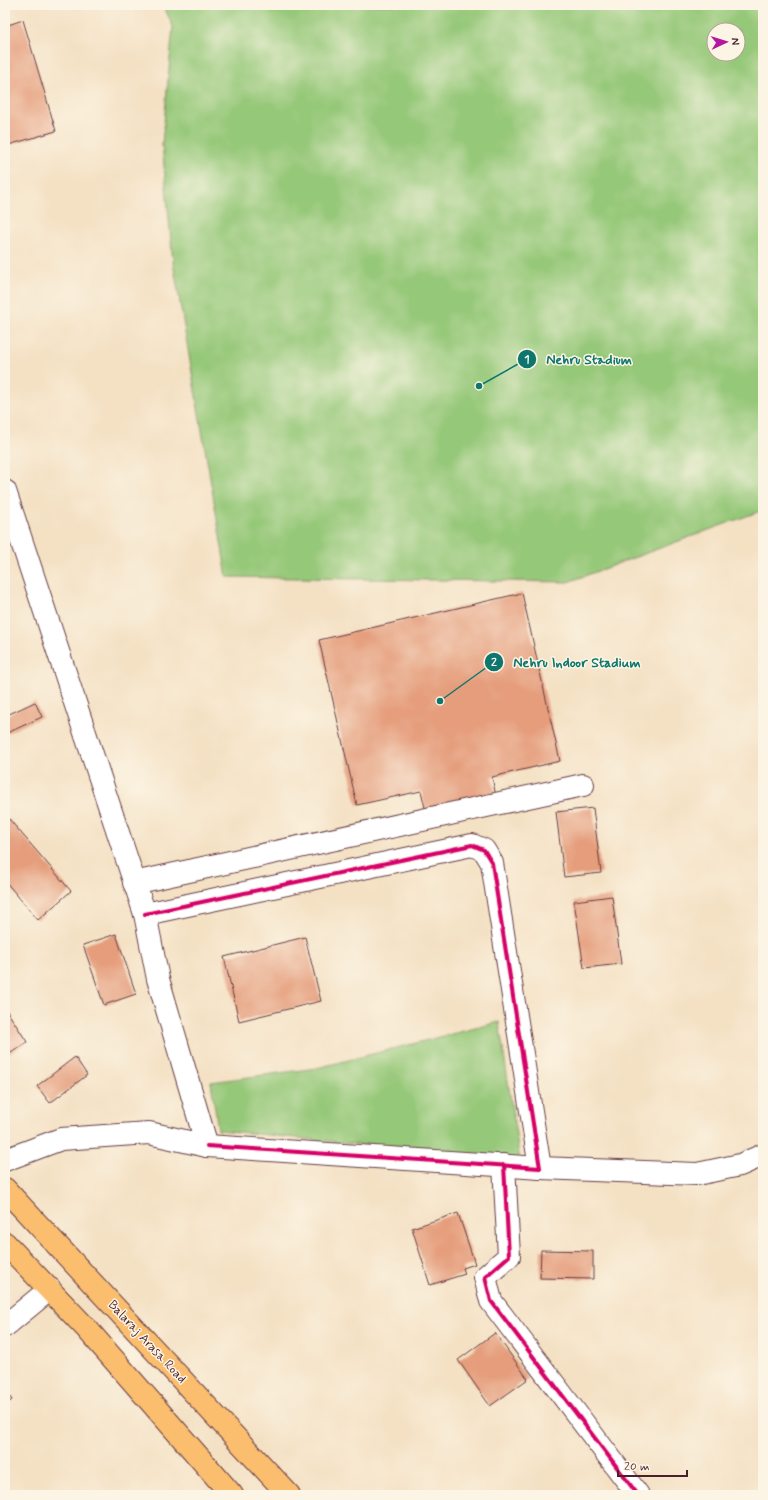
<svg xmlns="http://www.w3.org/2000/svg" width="768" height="1500" font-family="Mynerve,sans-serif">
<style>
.green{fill:#95c878;stroke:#707452;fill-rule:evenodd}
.building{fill:#e59d7c}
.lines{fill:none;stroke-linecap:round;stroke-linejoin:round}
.minor-casing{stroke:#643c42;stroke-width:24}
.major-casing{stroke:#643c42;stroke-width:24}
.minor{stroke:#fff;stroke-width:22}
.major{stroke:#fbbd6e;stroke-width:22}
.cycleway-casing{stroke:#fcf5e5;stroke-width:6}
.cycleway{stroke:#d6006c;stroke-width:4}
.labels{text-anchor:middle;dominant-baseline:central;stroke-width:3;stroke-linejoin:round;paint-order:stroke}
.street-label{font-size:13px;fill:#4a1f2b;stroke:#fcf5e5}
.leader{fill:none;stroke:#0f766e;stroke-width:1.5}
.callout-dot{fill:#0f766e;stroke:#fcf5e5;stroke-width:1.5}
.mark-label{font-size:12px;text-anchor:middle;font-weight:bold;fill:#fff}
.callout-label{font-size:14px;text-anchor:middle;font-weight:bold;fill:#0f766e;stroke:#fcf5e5;stroke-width:3;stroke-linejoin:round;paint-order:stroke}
</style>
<rect width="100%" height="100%" fill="#fcf5e5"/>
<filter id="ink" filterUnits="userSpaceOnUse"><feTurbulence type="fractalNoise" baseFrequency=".025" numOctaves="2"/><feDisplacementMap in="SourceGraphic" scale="8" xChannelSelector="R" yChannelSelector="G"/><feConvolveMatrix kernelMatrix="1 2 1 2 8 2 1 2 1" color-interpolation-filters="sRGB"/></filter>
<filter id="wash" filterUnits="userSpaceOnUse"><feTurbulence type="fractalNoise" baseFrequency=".012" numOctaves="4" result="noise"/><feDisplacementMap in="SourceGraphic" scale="16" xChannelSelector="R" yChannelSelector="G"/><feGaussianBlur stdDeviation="0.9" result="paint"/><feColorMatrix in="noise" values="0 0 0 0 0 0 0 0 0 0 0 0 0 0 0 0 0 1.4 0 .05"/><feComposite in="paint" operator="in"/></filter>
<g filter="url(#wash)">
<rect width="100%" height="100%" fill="#f4e1c4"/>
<g class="green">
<path d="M163,5h598l2,5v500l-195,72 -341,-5 -54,-315 -11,-118 11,-118zM714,30h24v24h-24z"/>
<path d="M499,1022l21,139 -302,-31 -7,-48 106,-14z"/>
</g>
<g id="blocks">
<g class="building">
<path d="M23,20l33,111 -51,15v-120z"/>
<path d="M522,593l38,168 -68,16 5,24 -70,15 -6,-25 -64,14 -38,-165z"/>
<path d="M35,702l7,15 -37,17v-18z"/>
<path d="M593,808l8,65 -37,4 -8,-65z"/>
<path d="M9,819l62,72 -33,29 -33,-39v-59z"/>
<path d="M612,896l9,68 -37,4 -10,-67z"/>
<path d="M116,934l20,60 -32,11 -21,-60z"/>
<path d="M305,937l16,64 -82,20 -15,-64z"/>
<path d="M5,1008l22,34 -22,15z"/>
<path d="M75,1057l12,18 -37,28 -13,-17z"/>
<path d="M458,1213l17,51 -12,4 2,6 -35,11 -18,-57z"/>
<path d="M541,1250l52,1v28l-53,-1z"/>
<path d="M495,1333l33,46 -38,27 -32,-46z"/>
<path d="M5,1390l7,10 -7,5z"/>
</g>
</g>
</g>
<g filter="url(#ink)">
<use href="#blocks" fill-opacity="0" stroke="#643c42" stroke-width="1"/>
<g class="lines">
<defs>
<g id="minor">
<path d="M5,491l140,423 13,65 49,167 -58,-13 -88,6 -56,21"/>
<path d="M134,883l449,-98"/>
<path d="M145,914l327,-69 12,5 8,13 48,305 -333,-22"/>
<path d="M504,1165l5,91 -24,21 6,24 147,194"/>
<path d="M540,1168l157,6 43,-9 23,-10"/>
<path d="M5,1326l45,-37"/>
</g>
<g id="major">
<path d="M5,1189l284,306"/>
<path d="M5,1243l82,86 145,166"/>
</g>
</defs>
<use href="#minor" class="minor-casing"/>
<use href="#major" class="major-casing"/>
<use href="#minor" class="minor"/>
<use href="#major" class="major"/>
<defs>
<g id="cycleway">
<path d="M145,914l327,-69 12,5 8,13 48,305 -333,-22"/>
<path d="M504,1165l5,91 -24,21 6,24 147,194"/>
</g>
</defs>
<use href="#cycleway" class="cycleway-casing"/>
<use href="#cycleway" class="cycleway"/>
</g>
</g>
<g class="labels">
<g class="street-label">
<text transform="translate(147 1342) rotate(47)">Balaraj Arasa Road</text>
</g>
</g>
<path class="leader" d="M479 386L527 359M440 701L494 662"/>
<g class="callout-dot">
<circle cx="479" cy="386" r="4"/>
<circle cx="440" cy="701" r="4"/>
<circle cx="527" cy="359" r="10"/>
<circle cx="494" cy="662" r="10"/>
</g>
<g class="mark-label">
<text x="527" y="363">1</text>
<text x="494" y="666">2</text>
</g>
<g class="callout-label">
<text x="589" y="364">Nehru Stadium</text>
<text x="577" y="667">Nehru Indoor Stadium</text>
</g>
<rect width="768" height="1500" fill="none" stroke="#fcf5e5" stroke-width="20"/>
<g transform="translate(726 42) rotate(86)"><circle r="19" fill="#fcf5e5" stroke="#b59f9b"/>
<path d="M0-3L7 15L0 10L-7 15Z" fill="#b5179e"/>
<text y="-6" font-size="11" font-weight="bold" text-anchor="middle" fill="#4a1f2b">N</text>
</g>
<path d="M618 1470v6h69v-6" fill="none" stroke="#4a1f2b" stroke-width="2"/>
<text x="624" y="1470" font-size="12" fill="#4a1f2b" stroke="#fcf5e5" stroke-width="3" paint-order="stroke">20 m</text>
</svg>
